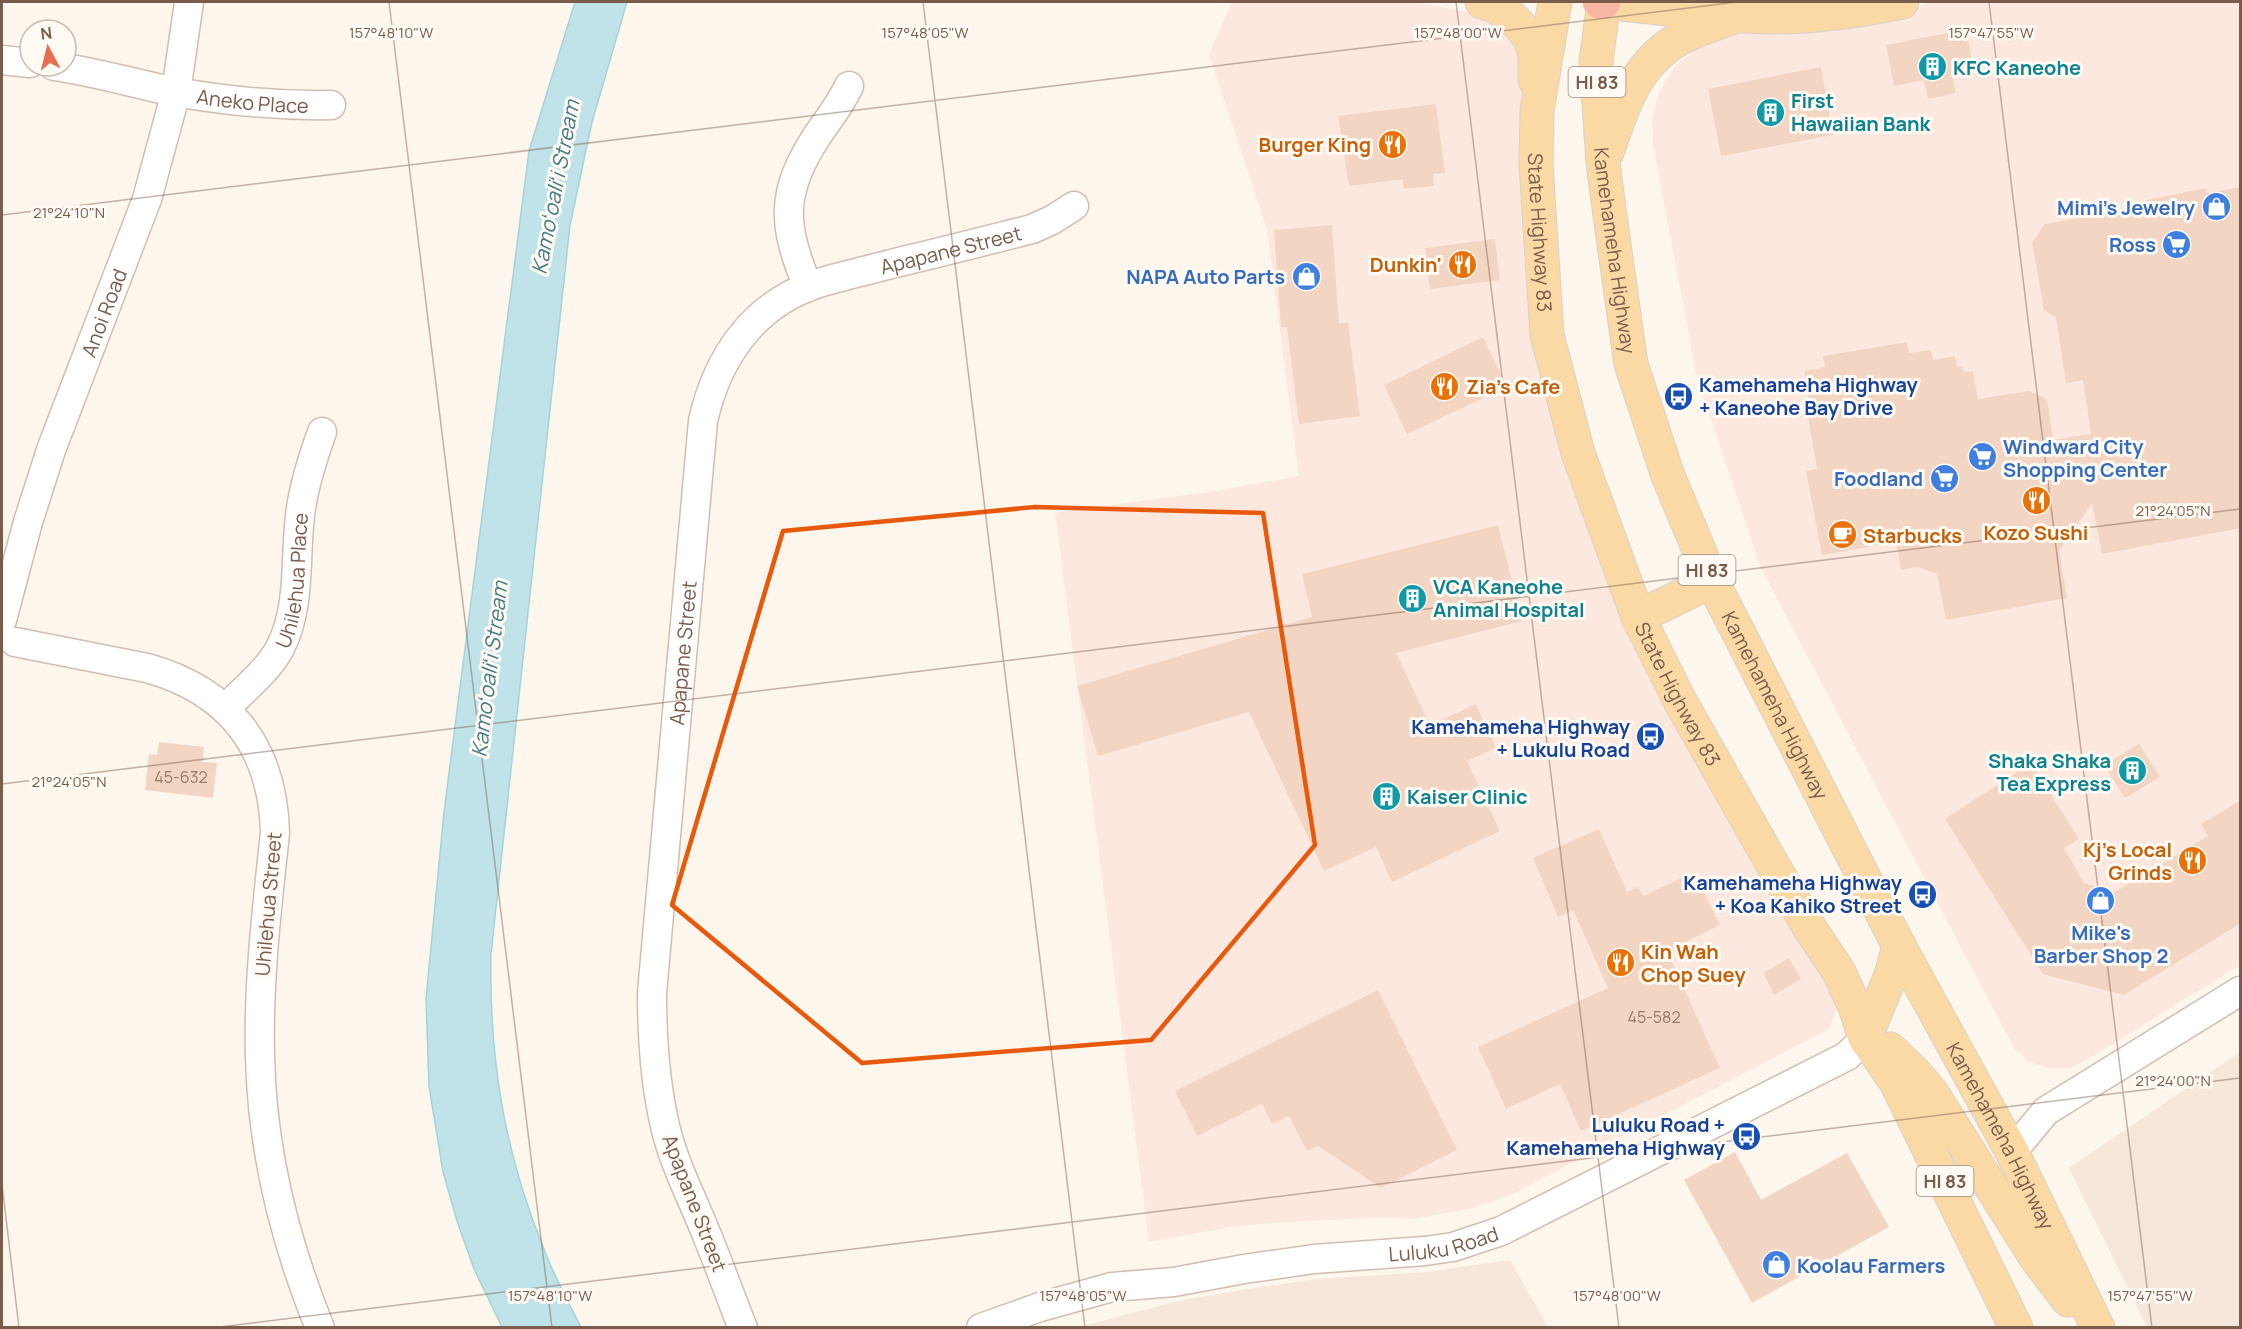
<svg xmlns="http://www.w3.org/2000/svg" width="2242" height="1329" font-family="Manrope,sans-serif">
<style>
.residential{fill:#f5e8da}
.commercial{fill:#fde8e0}
.water{fill:#bfe3e8;stroke:#a5d3da;stroke-width:1.5}
.building{fill:#f3d5c3}
.lines{fill:none;stroke-linecap:round;stroke-linejoin:round}
.minor-casing{stroke:#d1beb0;stroke-width:31}
.major-casing{stroke:#dad1cd;stroke-width:35}
.highway-casing{stroke:#dad1cd;stroke-width:35}
.minor{stroke:#fff;stroke-width:28}
.major{stroke:#fbd9a5;stroke-width:33}
.highway{stroke:#f7b7a3;stroke-width:33}
.marked{fill:none;stroke:#e8590c;stroke-width:4.5;stroke-linejoin:round}
.ticks{fill:none;stroke:#7a5c4d;stroke-width:1.5;stroke-opacity:0.45}
.labels{text-anchor:middle;dominant-baseline:central;stroke-width:6;stroke-linejoin:round;paint-order:stroke}
.number-label{font-size:16px;fill:#987a6a}
.shield{fill:#fffaf3;stroke:#a28b7f;stroke-width:1.5}
.shield-label{font-size:18px;font-weight:bold;fill:#7a5c4d}
.culture-label{font-size:20px;font-weight:bold;fill:#0d838f;stroke:#fffaf3;text-anchor:start}
.street-label{font-size:20px;fill:#7a5c4d;stroke:#fffaf3}
.food-label{font-size:20px;font-weight:bold;fill:#c56008;stroke:#fffaf3;text-anchor:end}
.shop-label{font-size:20px;font-weight:bold;fill:#366cbe;stroke:#fffaf3;text-anchor:end}
.transit-label{font-size:20px;font-weight:bold;fill:#164399;stroke:#fffaf3;text-anchor:end}
.water-label{font-size:21px;font-style:italic;fill:#437c86;stroke:#fffaf3}
.ticks-label{font-size:15px;text-anchor:middle;fill:#7a5c4d;stroke:#fffaf3;stroke-width:6;stroke-linejoin:round;paint-order:stroke}
</style>
<rect width="100%" height="100%" fill="#fdf6ec"/>
<g class="residential">
<path d="M2240,1052v275h-93l-78,-159z"/>
<path d="M1510,1260l38,67h-469l99,-26 69,-12 69,-10 111,-7z"/>
</g>
<g class="commercial">
<path d="M1232,2h181l55,10 45,21 14,32 1,38 58,380 249,492 2,33 -8,21 -317,165 -24,9 -25,7 -51,9 -28,-2 -111,6 -42,4 -82,15 -94,-729 160,-22 84,-15 -32,-246 -58,-176z"/>
<path d="M1930,2h310v963l-150,93 -19,10h-23l-19,-6 -15,-14 -254,-482 -63,-188 -44,-233 -1,-28 8,-27 17,-26 26,-19 40,-12 47,-2 87,-11z"/>
</g>
<path class="water" d="M575,2h52l-35,120 -22,103 -79,729c-2,104 13,198 53,295 10,27 24,53 37,78h-79l-28,-58 -17,-48 -14,-49 -14,-86 -3,-87 18,-187 85,-661z"/>
<g class="building">
<path d="M1966,29l8,42 -22,4 4,18 -28,6 -4,-19 -30,6 -8,-41z"/>
<path d="M1821,67l12,68 -112,21 -13,-67z"/>
<path d="M1436,104l9,69 -12,1 1,12 -30,3 -1,-10 -54,7 -11,-70z"/>
<path d="M2241,187v341l-139,26 -10,-51 -33,48 8,47 -121,22 -9,-46 -20,-7 -16,3 -5,-28 -74,13 -16,-84 11,-2 -9,-52 3,-2 -7,-44 21,-4 -2,-11 84,-14 2,11 22,-3 2,10 22,-4 2,11 5,-1 2,6 9,-1 5,28 51,-8 18,8 6,41 38,-6 -8,-54 -17,3 -10,-65 -12,-8 -12,-68 13,-18 88,-16 -1,-5 74,-15 1,5z"/>
<path d="M1332,225l7,98h9l12,93 -61,8 -12,-97h-6l-7,-97z"/>
<path d="M1495,239l5,41 -70,9 -5,-41z"/>
<path d="M1483,337l24,50 -100,47 -23,-49z"/>
<path d="M1498,525l24,96 -126,32 34,72 46,-21 20,44 -29,13 33,70 -108,51 -16,-35 -52,24 -75,-159 -151,44 -21,-70 235,-69 -10,-43z"/>
<path d="M159,742l45,5 -1,15 14,1 -4,35 -68,-8 4,-36 8,1z"/>
<path d="M2139,744l21,33 -35,21 -21,-33z"/>
<path d="M2031,763l48,76 -15,9 20,35 31,9 93,-56 -7,-12 40,-24v123l-117,72 -81,-21 -98,-155z"/>
<path d="M1599,829l28,63 11,-5 5,9 51,-24 26,53 -53,26 53,117 -139,63 -21,-47 -54,25 -28,-62 130,-59 -35,-78 -15,7 -25,-59z"/>
<path d="M1789,958l12,21 -27,16 -11,-22z"/>
<path d="M1378,990l79,160 -76,38 -63,-42 -11,5 -18,-35 -17,8 -10,-20 -65,32 -22,-45z"/>
<path d="M1735,1152l26,48 86,-47 42,74 -137,76 -68,-123z"/>
</g>
<g class="lines">
<defs>
<g id="minor">
<path d="M2,60l28,3"/>
<path id="s1" d="M54,66c42,6 81,18 122,26 51,9 103,14 155,13"/>
<path d="M808,287c-25,-61 -29,-93 9,-151 12,-18 22,-29 32,-50"/>
<path id="s2" d="M2,620l26,-98 23,-72 96,-251 29,-107 13,-90"/>
<path d="M15,642l132,26c83,23 126,80 128,165 -8,74 -17,149 -15,224 2,92 25,185 60,271"/>
<path id="s3" d="M225,709c18,-19 43,-38 55,-61 22,-42 14,-95 21,-140 4,-26 12,-51 21,-76"/>
<path d="M2012,1152l34,-41 194,-120"/>
<path id="s4" d="M743,1328c-13,-32 -24,-64 -37,-95 -14,-35 -31,-67 -40,-103 -11,-45 -14,-90 -14,-137l51,-572c14,-63 50,-116 113,-137 24,-8 50,-13 75,-20 47,-11 94,-23 141,-35l20,-9 22,-14"/>
<path id="s5" d="M981,1328l59,-21 72,-20 62,-5 70,-13 70,-10 111,-8 28,-4 48,-16 346,-175 18,-18"/>
</g>
<g id="major">
<path d="M1482,2c21,5 42,23 51,44 3,9 2,24 2,34"/>
<path id="s6" d="M1555,2l-18,109 -1,53 11,171 31,118 60,164 42,84 86,152 43,74 30,45 16,35 10,31 31,44 120,246"/>
<path id="s7" d="M1604,2l-8,59 7,102 9,67 19,134 37,112 44,105 187,365 113,206 86,176"/>
<path d="M1604,2c59,6 120,16 179,15 40,-1 80,-7 119,-15"/>
<path d="M1607,152c14,-39 25,-80 61,-106 18,-13 42,-20 63,-28"/>
<path d="M1638,617l74,-36"/>
<path d="M1865,1038l26,-63 8,-29"/>
<path d="M1890,1049l25,24 17,20 104,165 32,42"/>
</g>
<path id="highway" d="M1600,2h4"/>
</defs>
<use href="#minor" class="minor-casing"/>
<use href="#major" class="major-casing"/>
<use href="#highway" class="highway-casing"/>
<use href="#minor" class="minor"/>
<use href="#major" class="major"/>
<use href="#highway" class="highway"/>
</g>
<path class="marked" d="M1035,507l228,6 52,332 -164,195 -289,23 -190,-158 111,-374z"/>
<path class="ticks" d="M389,2l163,1326M923,2l162,1326M1456,2l163,1326M1989,2l163,1326M2,215l1735,-213M2,784l2238,-275M2,1184l17,144M212,1328l2028,-250"/>
<defs>
<symbol id="building-disc" viewBox="-11 -11 22 22"><circle r="9.5" fill="#0f9aa8" stroke="#fffaf3"/><path d="M-4-6H4V6H1V3H-1V6H-4ZM-2.5-4.3h1.7v1.8h-1.7ZM.8-4.3h1.7v1.8H.8ZM-2.5-1h1.7V.8h-1.7ZM.8-1h1.7V.8H.8Z" fill="#fff"/></symbol>
<symbol id="restaurant-disc" viewBox="-11 -11 22 22"><circle r="9.5" fill="#e8710a" stroke="#fffaf3"/><path d="M-5-6h1v4h1v-4h1v4h1v-4h1v5L-1.5 .5V6h-2V.5L-5-1ZM5-6V6H3V1.5H1.5Q1.5-4 5-6Z" fill="#fff"/></symbol>
<symbol id="shop-disc" viewBox="-11 -11 22 22"><circle r="9.5" fill="#3f7fe0" stroke="#fffaf3"/><path d="M-5-2.5h2.3a2.7 3.5 0 0 1 5.4 0H5L5.5 6h-11ZM-1.5-2.5h3a1.5 2.3 0 0 0-3 0Z" fill="#fff"/></symbol>
<symbol id="supermarket-disc" viewBox="-11 -11 22 22"><circle r="9.5" fill="#3f7fe0" stroke="#fffaf3"/><path d="M-6-5.5h2.5l.6 2H6L4.5 2H-2.5L-4.4-4H-6ZM-1.5 3.2a1.3 1.3 0 1 0 .1 0ZM3 3.2a1.3 1.3 0 1 0 .1 0Z" fill="#fff"/></symbol>
<symbol id="bus-disc" viewBox="-11 -11 22 22"><circle r="9.5" fill="#1a4fb4" stroke="#fffaf3"/><path d="M-5-6H5V4H4V6H2V4H-2V6H-4V4H-5ZM-3.5-4V0h7V-4ZM-3.5 1.2v1.5H-2V1.2ZM2 1.2v1.5H3.5V1.2Z" fill="#fff"/></symbol>
<symbol id="cafe-disc" viewBox="-11 -11 22 22"><circle r="9.5" fill="#e8710a" stroke="#fffaf3"/><path d="M-5.5-4.5H6V0H3Q3 3.5 0 3.5H-2.5Q-5.5 3.5-5.5 0ZM3-3.2v2h1.7v-2ZM-6 4.5H4V6H-6Z" fill="#fff"/></symbol>
</defs>
<g fill-rule="evenodd">
<use href="#building-disc" x="1916" y="50" width="33" height="33"/>
<use href="#building-disc" x="1754" y="96" width="33" height="33"/>
<use href="#restaurant-disc" x="1376" y="128" width="33" height="33"/>
<use href="#shop-disc" x="2200" y="190" width="33" height="33"/>
<use href="#supermarket-disc" x="2160" y="228" width="33" height="33"/>
<use href="#restaurant-disc" x="1446" y="248" width="33" height="33"/>
<use href="#shop-disc" x="1290" y="260" width="33" height="33"/>
<use href="#restaurant-disc" x="1428" y="370" width="33" height="33"/>
<use href="#bus-disc" x="1662" y="380" width="33" height="33"/>
<use href="#supermarket-disc" x="1966" y="440" width="33" height="33"/>
<use href="#supermarket-disc" x="1928" y="462" width="33" height="33"/>
<use href="#restaurant-disc" x="2020" y="484" width="33" height="33"/>
<use href="#cafe-disc" x="1826" y="518" width="33" height="33"/>
<use href="#building-disc" x="1396" y="582" width="33" height="33"/>
<use href="#bus-disc" x="1634" y="720" width="33" height="33"/>
<use href="#building-disc" x="2116" y="754" width="33" height="33"/>
<use href="#building-disc" x="1370" y="780" width="33" height="33"/>
<use href="#restaurant-disc" x="2176" y="844" width="33" height="33"/>
<use href="#bus-disc" x="1906" y="878" width="33" height="33"/>
<use href="#shop-disc" x="2084" y="884" width="33" height="33"/>
<use href="#restaurant-disc" x="1604" y="946" width="33" height="33"/>
<use href="#bus-disc" x="1730" y="1120" width="33" height="33"/>
<use href="#shop-disc" x="1760" y="1248" width="33" height="33"/>
</g>
<g class="labels">
<g class="number-label">
<text x="181" y="777">45-632</text>
<text x="1654" y="1017">45-582</text>
</g>
<g class="shield">
<rect x="1568.5" y="67" width="57" height="30" rx="4.5"/>
<rect x="1678.5" y="555" width="57" height="30" rx="4.5"/>
<rect x="1916.5" y="1166" width="57" height="30" rx="4.5"/>
</g>
<g class="shield-label">
<text x="1597" y="82">HI 83</text>
<text x="1707" y="570">HI 83</text>
<text x="1945" y="1181">HI 83</text>
</g>
<g class="culture-label">
<text x="1953" y="67">KFC Kaneohe</text>
<text x="1791" y="100">First<tspan x="1791" dy="23">Hawaiian Bank</tspan></text>
<text x="1433" y="586">VCA Kaneohe<tspan x="1433" dy="23">Animal Hospital</tspan></text>
<text x="2111" y="760" text-anchor="end">Shaka Shaka<tspan x="2111" dy="23">Tea Express</tspan></text>
<text x="1407" y="796">Kaiser Clinic</text>
</g>
<g class="street-label">
<text stroke="none"><textPath href="#s1" startOffset="202">Aneko Place</textPath></text>
<text stroke="none"><textPath href="#s6" startOffset="232">State Highway 83</textPath></text>
<text stroke="none"><textPath href="#s4" startOffset="1250">Apapane Street</textPath></text>
<text stroke="none"><textPath href="#s7" startOffset="250">Kamehameha Highway</textPath></text>
<text stroke="none"><textPath href="#s2" startOffset="324">Anoi Road</textPath></text>
<text stroke="none"><textPath href="#s3" startOffset="152">Uhilehua Place</textPath></text>
<text stroke="none"><textPath href="#s4" startOffset="692">Apapane Street</textPath></text>
<text stroke="none"><textPath href="#s6" startOffset="718">State Highway 83</textPath></text>
<text stroke="none"><textPath href="#s7" startOffset="736">Kamehameha Highway</textPath></text>
<text transform="translate(268 904) rotate(-85)">Uhilehua Street</text>
<text stroke="none"><textPath href="#s7" startOffset="1222">Kamehameha Highway</textPath></text>
<text transform="translate(695 1203) rotate(69)">Apapane Street</text>
<text stroke="none"><textPath href="#s5" startOffset="472">Luluku Road</textPath></text>
</g>
<g class="food-label">
<text x="1371" y="144">Burger King</text>
<text x="1442" y="264">Dunkin'</text>
<text x="1466" y="386" text-anchor="start">Zia's Cafe</text>
<text x="2036" y="532" text-anchor="middle">Kozo Sushi</text>
<text x="1863" y="535" text-anchor="start">Starbucks</text>
<text x="2172" y="849">Kj's Local<tspan x="2172" dy="23">Grinds</tspan></text>
<text x="1641" y="951" text-anchor="start">Kin Wah<tspan x="1641" dy="23">Chop Suey</tspan></text>
</g>
<g class="shop-label">
<text x="2195" y="207">Mimi's Jewelry</text>
<text x="2156" y="244">Ross</text>
<text x="1285" y="276">NAPA Auto Parts</text>
<text x="2003" y="446" text-anchor="start">Windward City<tspan x="2003" dy="23">Shopping Center</tspan></text>
<text x="1923" y="478">Foodland</text>
<text x="2101" y="932" text-anchor="middle">Mike's<tspan x="2101" dy="23">Barber Shop 2</tspan></text>
<text x="1797" y="1265" text-anchor="start">Koolau Farmers</text>
</g>
<g class="transit-label">
<text x="1699" y="384" text-anchor="start">Kamehameha Highway<tspan x="1699" dy="23">+ Kaneohe Bay Drive</tspan></text>
<text x="1630" y="726">Kamehameha Highway<tspan x="1630" dy="23">+ Lukulu Road</tspan></text>
<text x="1902" y="882">Kamehameha Highway<tspan x="1902" dy="23">+ Koa Kahiko Street</tspan></text>
<text x="1725" y="1124">Luluku Road +<tspan x="1725" dy="23">Kamehameha Highway</tspan></text>
</g>
<g class="water-label">
<text transform="translate(555 187) rotate(-79)">Kamoʻoaliʻi Stream</text>
<text transform="translate(489 669) rotate(-83)">Kamoʻoaliʻi Stream</text>
</g>
</g>
<g class="ticks-label">
<text x="391" y="38">157°48'10"W</text>
<text x="925" y="38">157°48'05"W</text>
<text x="1458" y="38">157°48'00"W</text>
<text x="1991" y="38">157°47'55"W</text>
<text x="69" y="218">21°24'10"N</text>
<text x="2173" y="516">21°24'05"N</text>
<text x="69" y="787">21°24'05"N</text>
<text x="2173" y="1086">21°24'00"N</text>
<text x="550" y="1301">157°48'10"W</text>
<text x="1083" y="1301">157°48'05"W</text>
<text x="1617" y="1301">157°48'00"W</text>
<text x="2150" y="1301">157°47'55"W</text>
</g>
<rect width="2242" height="1329" fill="none" stroke="#7a5c4d" stroke-width="6"/>
<g transform="translate(48 48) rotate(353)"><circle r="28" fill="#fffaf3" stroke="#cabbb1" stroke-width="1.5"/>
<path d="M0-4.5L10 22L0 15L-10 22Z" fill="#e76f51"/>
<text y="-9" font-size="16" font-weight="bold" text-anchor="middle" fill="#7a5c4d">N</text>
</g>
</svg>
